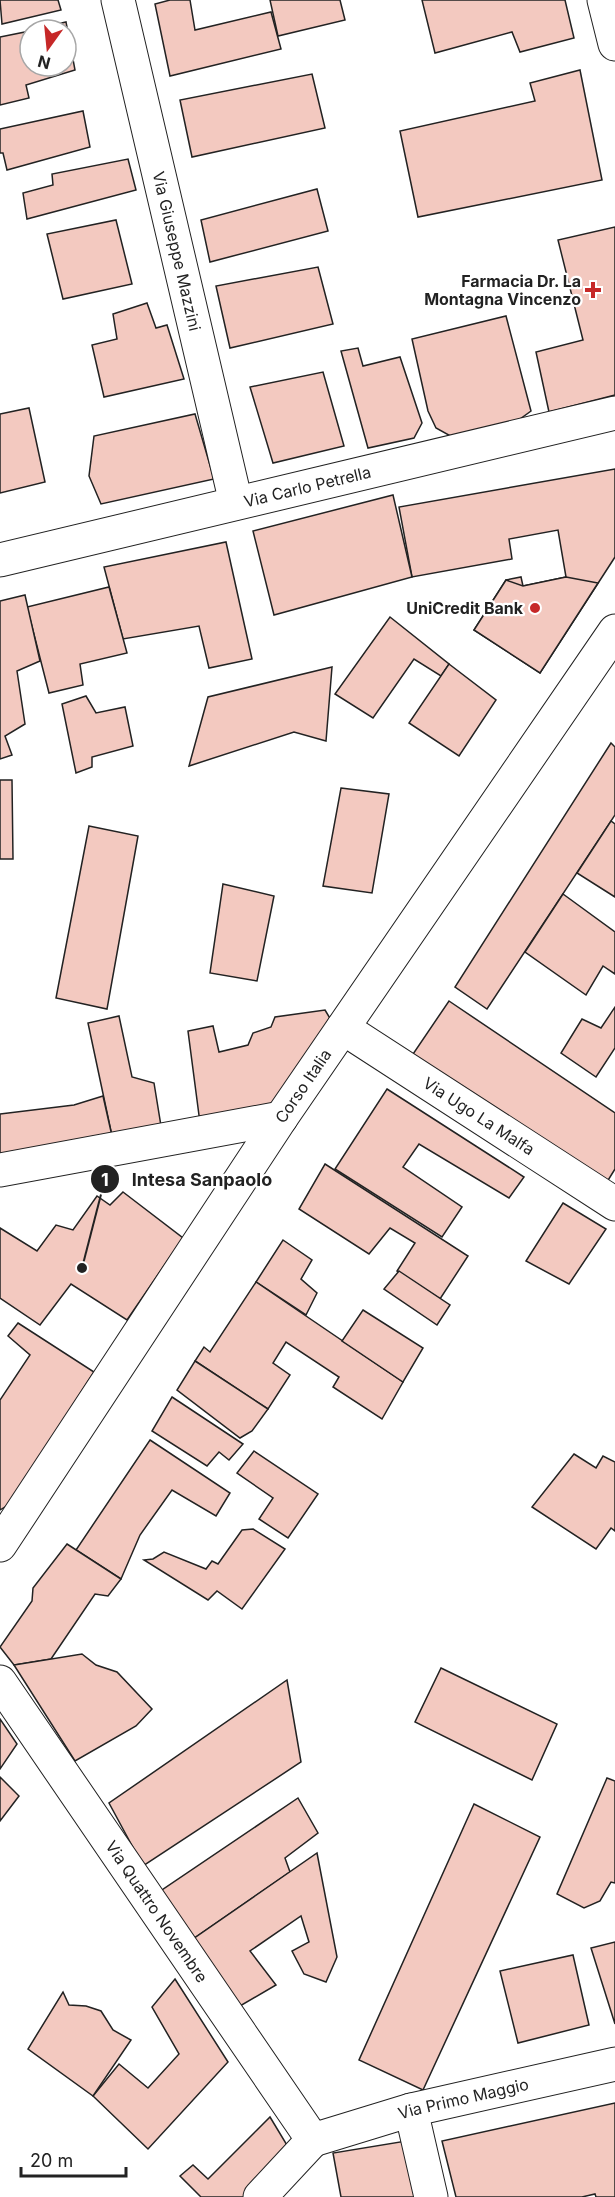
<svg xmlns="http://www.w3.org/2000/svg" width="615" height="2197" font-family="Inter,sans-serif">
<style>
.building{fill:#f3c9c0;stroke:#222;stroke-width:1.5}
.lines{fill:none;stroke-linecap:round;stroke-linejoin:round}
.minor-casing{stroke:#222;stroke-width:35}
.major-casing{stroke:#222;stroke-width:35}
.minor{stroke:#fff;stroke-width:33}
.major{stroke:#fff;stroke-width:33}
.poi-dot{fill:#c62828;stroke:#fff;stroke-width:2}
.labels{text-anchor:middle;dominant-baseline:central;stroke-width:4.5;stroke-linejoin:round;paint-order:stroke}
.street-label{font-size:16px;fill:#222;stroke:#fff}
.poi-label{font-size:16px;font-weight:bold;fill:#222;stroke:#fff;text-anchor:end}
.leader{fill:none;stroke:#222;stroke-width:2}
.callout-dot{fill:#222;stroke:#fff;stroke-width:2}
.mark-label{font-size:18px;text-anchor:middle;font-weight:bold;fill:#fff}
.callout-label{font-size:18px;text-anchor:middle;font-weight:bold;fill:#222;stroke:#fff;stroke-width:4.5;stroke-linejoin:round;paint-order:stroke}
</style>
<rect width="100%" height="100%" fill="#fff"/>
<g class="building">
<path d="M0,0h58l3,10 -59,14z"/>
<path d="M170,0h20l5,30 76,-18 10,37 -111,27 -15,-72z"/>
<path d="M270,0h70l5,20 -67,16z"/>
<path d="M422,0h143l9,38 -54,14 -8,-20 -77,21z"/>
<path d="M66,22l9,48 -49,15 3,13 -29,7v-68l30,-6v35h36v-36h-34z"/>
<path d="M580,70l22,110 -184,37 -18,-86 135,-30 -5,-18z"/>
<path d="M312,74l13,54 -133,29 -12,-57z"/>
<path d="M83,111l7,36 -83,23 -4,-17h-3v-24z"/>
<path d="M128,159l8,31 -109,29 -4,-26 30,-8 -1,-11z"/>
<path d="M317,189l11,42 -118,31 -9,-42z"/>
<path d="M116,220l16,64 -69,15 -16,-65z"/>
<path d="M615,227v168l-66,17 -13,-60 47,-12 -25,-100z"/>
<path d="M318,267l15,57 -103,24 -14,-62z"/>
<path d="M147,303l9,25 11,-3 17,54 -80,18 -12,-52 25,-6 -4,-25z"/>
<path d="M506,316l25,95 -18,13 -59,14 -18,-10 -8,-17 -16,-72z"/>
<path d="M358,348l5,18 37,-9 22,66 -8,15 -46,10 -27,-97z"/>
<path d="M323,372l21,74 -71,17 -23,-76z"/>
<path d="M29,408l16,74 -45,11v-79z"/>
<path d="M195,414l19,65 -113,25 -12,-28 5,-40z"/>
<path d="M615,469v88l-75,116 -66,-43 32,-50 15,-3 2,9 43,-9 -8,-47 -49,9 3,20 -100,18 -13,-70z"/>
<path d="M393,495l19,82 -138,38 -21,-84z"/>
<path d="M226,542l26,117 -43,9 -10,-42 -76,13 -19,-72z"/>
<path d="M566,577l32,6 -58,90 -66,-43 32,-50 17,6z"/>
<path d="M109,587l18,66 -47,11 3,21 -34,8 -22,-86z"/>
<path d="M25,595l15,66 -23,10 8,53 -20,12 7,19 -12,4v-158z"/>
<path d="M390,617l59,47 -8,12 -27,-17 -41,59 -38,-24z"/>
<path d="M449,664l47,36 -37,56 -50,-33z"/>
<path d="M332,667l-6,74 -32,-9 -105,34 19,-69z"/>
<path d="M86,696l10,17 29,-6 8,39 -41,11v10l-16,6 -14,-69z"/>
<path d="M611,743l4,4v68l-128,194 -32,-22z"/>
<path d="M0,780h12l1,79h-13z"/>
<path d="M341,788l48,6 -17,99 -49,-7z"/>
<path d="M611,821l4,3v73l-38,-24z"/>
<path d="M89,826l49,10 -31,173 -51,-11z"/>
<path d="M223,884l51,12 -17,85 -47,-8z"/>
<path d="M563,894l52,38v42l-12,-8 -17,29 -61,-43z"/>
<path d="M449,1001l166,112v56l-8,13 -196,-125z"/>
<path d="M615,1007v41l-19,29 -35,-24 21,-34 19,9z"/>
<path d="M325,1010l6,10 -61,91 -70,12 -12,-92 25,-5 6,26 29,-7 5,-12 18,-6 4,-10z"/>
<path d="M119,1016l13,61 22,6 7,43 -49,10 -24,-113z"/>
<path d="M387,1089l137,88 -15,21 -90,-54 -16,23 59,40 -20,30 -107,-68z"/>
<path d="M103,1096l9,40 -112,18v-40l74,-9z"/>
<path d="M325,1164l143,92 -28,43 -43,-28 18,-28 -25,-15 -21,26 -70,-45z"/>
<path d="M123,1192l60,46 -56,82 -56,-36 -31,41 -40,-27v-70l37,23 19,-26 17,5 24,-34 13,9z"/>
<path d="M563,1203l43,26 -37,55 -43,-23z"/>
<path d="M283,1240l29,20 -11,19 16,14 -11,22 -50,-33z"/>
<path d="M399,1271l51,34 -13,20 -53,-36z"/>
<path d="M256,1282l147,100 -21,37 -49,-32 6,-10 -53,-35 -13,21 17,12 -22,34 -73,-48 9,-14 6,5z"/>
<path d="M363,1310l60,38 -20,34 -61,-41z"/>
<path d="M18,1323l76,49 -84,132 -10,6v-110l30,-45 -22,-19z"/>
<path d="M195,1361l73,48 -16,22 -12,7 -63,-48z"/>
<path d="M172,1397l71,47 -14,16 -10,-8 -12,14 -55,-35z"/>
<path d="M150,1440l80,53 -14,23 -44,-26 -32,45 -19,44 -45,-29z"/>
<path d="M254,1451l64,43 -30,44 -29,-19 14,-21 -36,-25z"/>
<path d="M574,1454l22,14 7,-12 12,6v69l-4,-3 -15,21 -64,-42z"/>
<path d="M253,1529l32,20 -43,60 -25,-18 -9,9 -64,-40 9,-1 11,-7 42,17 6,-8 6,3 24,-34z"/>
<path d="M67,1544l54,35 -13,17 -13,-2 -44,65 -37,6 -14,-18 32,-46 1,-13z"/>
<path d="M82,1654l14,11 21,7 35,37 -16,17 -61,35 -61,-96z"/>
<path d="M441,1668l116,56 -25,56 -117,-58z"/>
<path d="M287,1680l14,82 -158,104 -34,-63z"/>
<path d="M0,1719l17,25 -17,25z"/>
<path d="M0,1777l19,19 -19,25z"/>
<path d="M607,1778l8,3v102l-4,-1 -11,19 -16,7 -27,-14z"/>
<path d="M298,1798l20,35 -33,25 5,14 -97,67 -34,-47z"/>
<path d="M474,1804l66,33 -117,253 -64,-30z"/>
<path d="M317,1853l20,104 -11,25 -22,-8 -12,-23 17,-9 -8,-26 -51,35 26,34 -36,21 -47,-67z"/>
<path d="M615,1942v82l-24,-76z"/>
<path d="M573,1955l16,70 -71,18 -18,-72z"/>
<path d="M175,1979l53,83 -80,87 -55,-53 26,-32 29,24 31,-34 -27,-47z"/>
<path d="M63,1992l6,13 17,1 15,5 12,19 18,10 -38,56 -65,-47z"/>
<path d="M615,2103v94h-19l-1,-3 -13,3h-126l-14,-56z"/>
<path d="M270,2117l23,38 -44,42h-48l-21,-21 13,-11 15,14z"/>
<path d="M406,2141l12,56h-77l-8,-44z"/>
</g>
<g class="lines">
<defs>
<g id="minor">
<path id="s1" d="M118,0l118,503"/>
<path d="M604,0l11,44"/>
<path id="s2" d="M0,560l615,-147"/>
<path id="s3" d="M343,1028l272,176"/>
<path id="s4" d="M0,1682l313,458"/>
<path d="M411,2110l20,87"/>
<path id="s5" d="M313,2140l98,-30 204,-46"/>
<path d="M260,2197l53,-57"/>
</g>
<g id="major">
<path d="M0,1170l281,-52"/>
<path id="s6" d="M0,1545l281,-427 334,-487"/>
</g>
</defs>
<use href="#minor" class="minor-casing"/>
<use href="#major" class="major-casing"/>
<use href="#minor" class="minor"/>
<use href="#major" class="major"/>
</g>
<g class="poi-dot">
<path d="M590 281h6v6h6v6h-6v6h-6v-6h-6v-6h6z"/>
<circle cx="535" cy="608" r="6"/>
</g>
<g class="labels">
<g class="street-label">
<text stroke="none"><textPath href="#s1" startOffset="258">Via Giuseppe Mazzini</textPath></text>
<text stroke="none"><textPath href="#s2" startOffset="316">Via Carlo Petrella</textPath></text>
<text stroke="none"><textPath href="#s6" startOffset="550">Corso Italia</textPath></text>
<text stroke="none"><textPath href="#s3" startOffset="162">Via Ugo La Malfa</textPath></text>
<text stroke="none"><textPath href="#s4" startOffset="278">Via Quattro Novembre</textPath></text>
<text stroke="none"><textPath href="#s5" startOffset="156">Via Primo Maggio</textPath></text>
</g>
<g class="poi-label">
<text x="581" y="281">Farmacia Dr. La<tspan x="581" dy="18">Montagna Vincenzo</tspan></text>
<text x="523" y="608">UniCredit Bank</text>
</g>
</g>
<path class="leader" d="M82 1268L105 1179"/>
<g class="callout-dot">
<circle cx="82" cy="1268" r="6"/>
<circle cx="105" cy="1179" r="15"/>
</g>
<g class="mark-label">
<text x="105" y="1186">1</text>
</g>
<g class="callout-label">
<text x="202" y="1186">Intesa Sanpaolo</text>
</g>
<g transform="translate(48 48) rotate(195)"><circle r="28" fill="#ffffff" stroke="#a7a7a7" stroke-width="1.5"/>
<path d="M0-4.5L10 22L0 15L-10 22Z" fill="#c62828"/>
<text y="-9" font-size="16" font-weight="bold" text-anchor="middle" fill="#222222">N</text>
</g>
<path d="M21 2167v9h105v-9" fill="none" stroke="#222222" stroke-width="3"/>
<text x="30" y="2167" font-size="18" fill="#222222" stroke="#ffffff" stroke-width="4.5" paint-order="stroke">20 m</text>
</svg>
